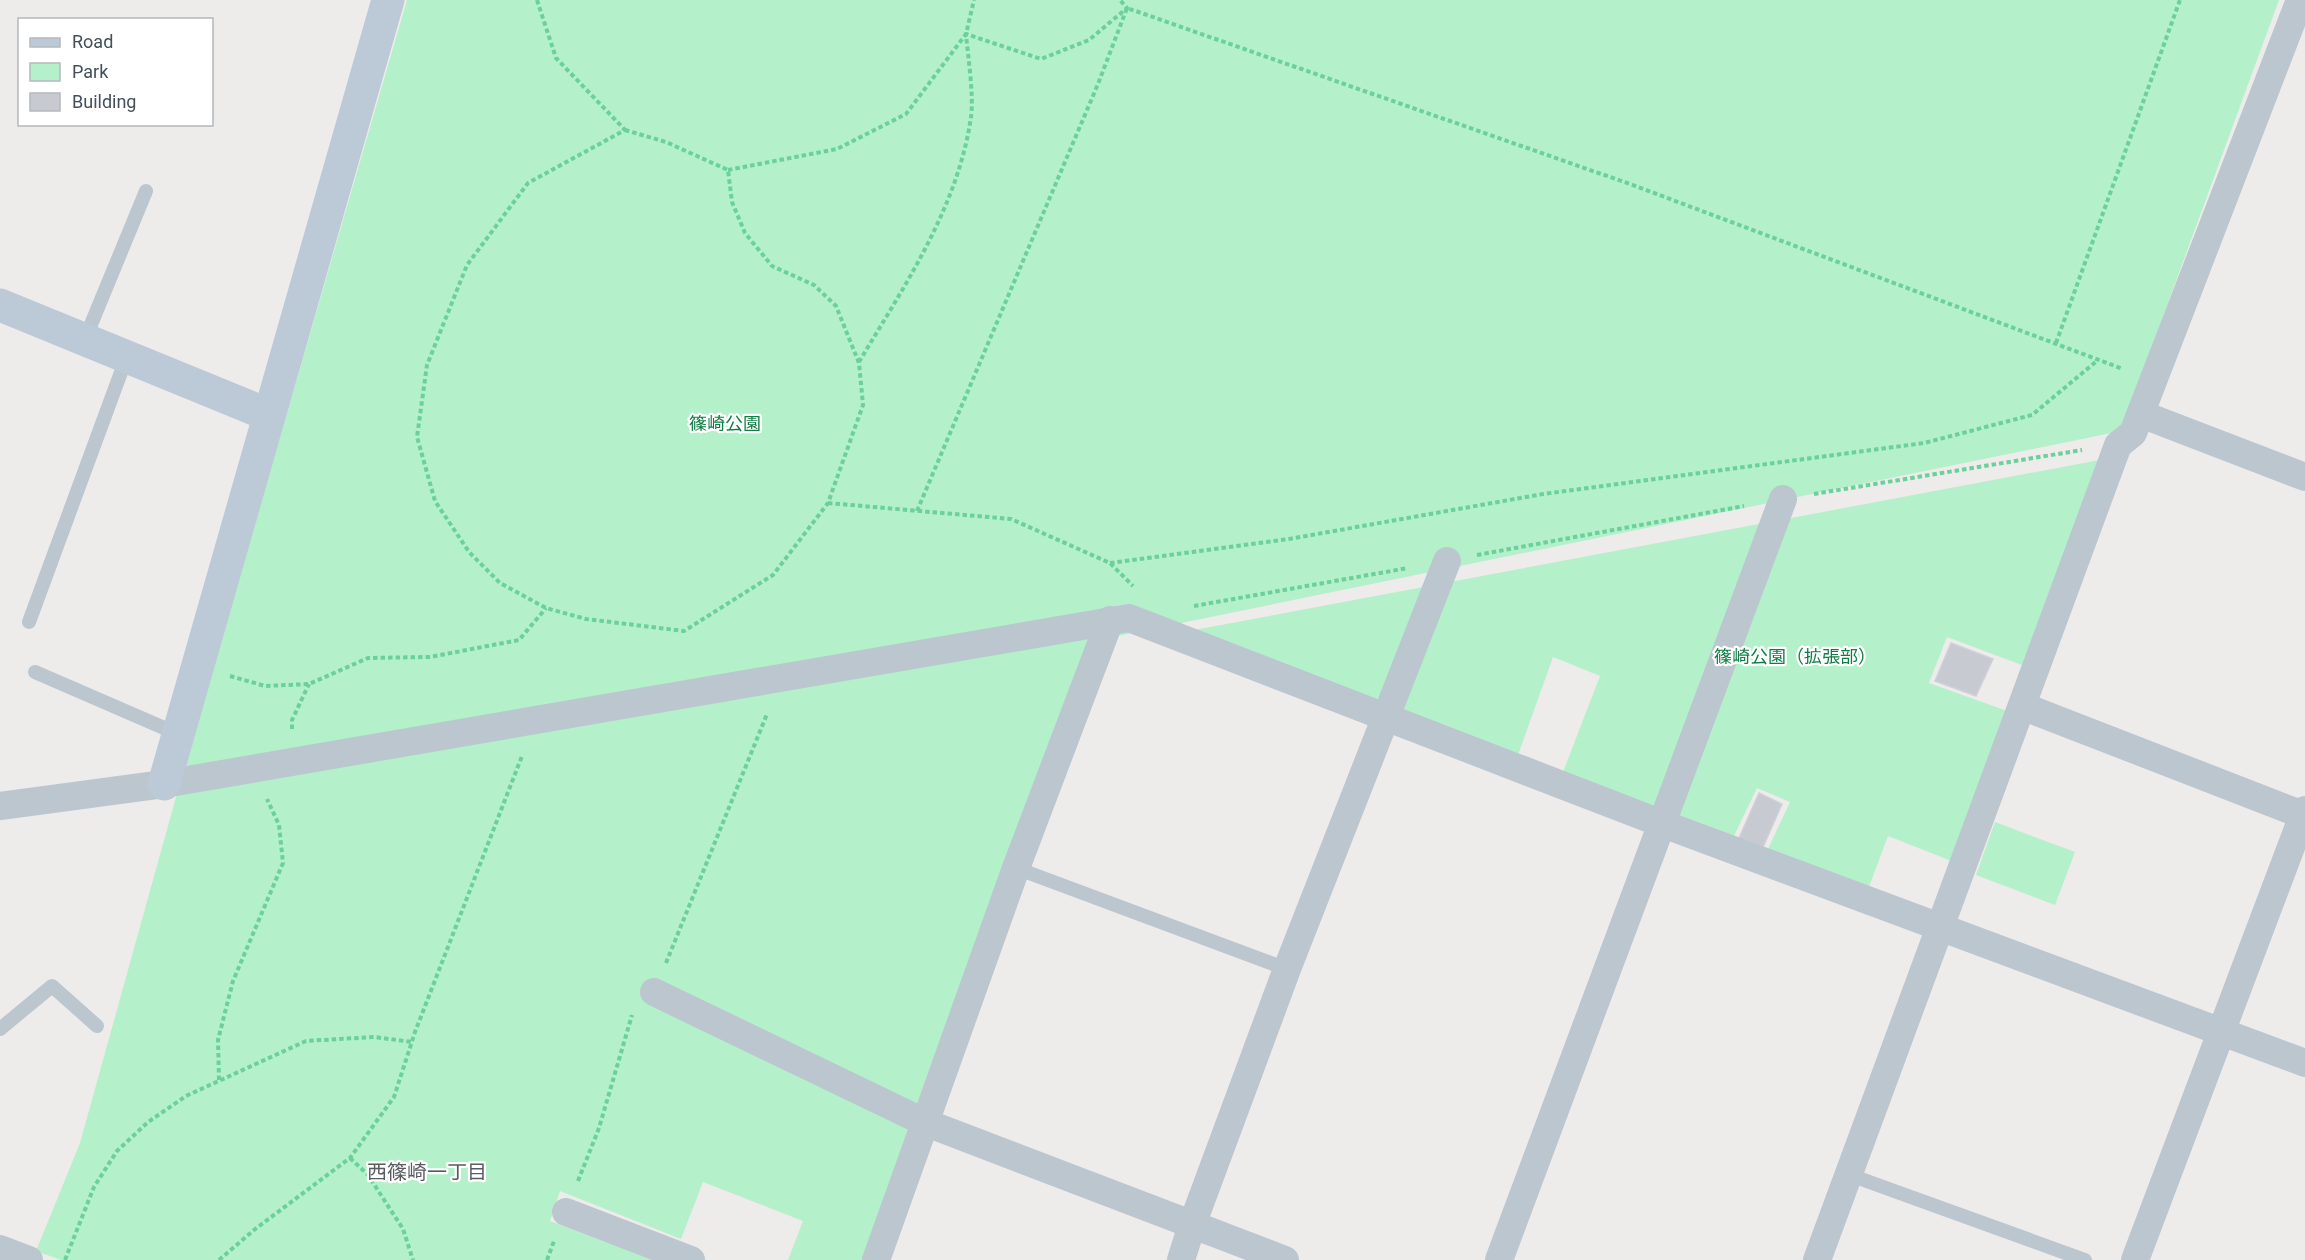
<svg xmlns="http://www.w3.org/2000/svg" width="2305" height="1260" font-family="Roboto,'Noto Sans JP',sans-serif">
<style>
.green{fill:#b4f1ca}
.building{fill:#c7cad1;stroke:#ced1d8;stroke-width:1.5}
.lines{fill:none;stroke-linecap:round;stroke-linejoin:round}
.path{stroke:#6bd09b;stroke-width:4;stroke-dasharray:4.5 3;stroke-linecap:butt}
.lane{stroke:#bbc6cf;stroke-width:14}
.street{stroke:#bbc6cf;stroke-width:28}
.secondary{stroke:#bcc9d6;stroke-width:33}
.labels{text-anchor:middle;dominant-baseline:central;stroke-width:4.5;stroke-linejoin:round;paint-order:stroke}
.park-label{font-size:18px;fill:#107e44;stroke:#fff}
.neighbourhood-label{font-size:20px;fill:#585c61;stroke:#fff}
</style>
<rect width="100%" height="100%" fill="#eeebeb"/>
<g class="green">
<path d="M407,0h1872l-158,431 -1033,211 -172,464 -54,154h-74l15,-39 -100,-39 -22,57 -121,-48 -10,30 103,39h-592l-25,-9 44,-108 106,-382z"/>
<path d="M2105,459l-78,208 -80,-30 -18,46 81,29 -56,150 -66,-26 -19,51 -101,-38 22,-47 -33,-14 -23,48 -171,-64 37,-96 -47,-19 -35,98 -329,-124z"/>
<path d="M1995,822l80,30 -20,53 -79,-30z"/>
</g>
<g class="building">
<path d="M1951,643l42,16 -17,37 -41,-15z"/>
<path d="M1759,793l23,11 -19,43 -24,-9z"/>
</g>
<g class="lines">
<g class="path">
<path d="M537,0l19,58 69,72"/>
<path d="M625,130l41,12 62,28 4,32 13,31 27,33 42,19 22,21 23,57 4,42 -35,98 -55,72 -89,56 -98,-12 -40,-11 -46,-25 -31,-31 -34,-51 -18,-64 10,-72 40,-100 61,-82z"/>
<path d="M728,170l109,-21 69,-35 60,-80 8,-34"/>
<path d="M2056,343l124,-343"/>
<path d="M859,362c46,-77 99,-155 112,-245 3,-22 -3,-60 -5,-83l75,25 48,-19 38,-32 -7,-8"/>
<path d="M1814,494l268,-44"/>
<path d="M828,503l183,16 99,44 23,23"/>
<path d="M917,511l181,-427 29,-76 503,176 493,185"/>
<path d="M1477,555l267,-49"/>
<path d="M1110,563l179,-24 254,-45 381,-51 108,-28 66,-55"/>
<path d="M1194,606l214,-38"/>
<path d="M230,676l35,10 44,-2 59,-26 62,-1 89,-17 27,-32"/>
<path d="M292,729v-9l17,-36"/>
<path d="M666,963l101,-249"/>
<path d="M219,1080l-1,-40 15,-59 50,-118 -4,-38 -12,-26"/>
<path d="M350,1158l18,17 35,54 10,31"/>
<path d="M578,1181l21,-53 33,-113"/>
<path d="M65,1260l29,-73 23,-36 31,-29 38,-26 120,-55 68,-4 38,5"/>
<path d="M219,1260l35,-30 96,-72 44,-61 21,-65 107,-276"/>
<path d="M547,1260l7,-19"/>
</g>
<g class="lane">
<path d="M85,339l61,-148"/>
<path d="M29,622l98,-266"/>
<path d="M35,672l143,62"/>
<path d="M1016,868l271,101"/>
<path d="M0,1029l52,-43 45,40"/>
<path d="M1850,1175l235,85"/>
</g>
<g class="street">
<path d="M2141,414l164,63"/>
<path d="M2022,706l281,109"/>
<path d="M0,806l164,-22 965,-166 534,206 642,239"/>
<path d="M654,992l270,130 361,138"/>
<path d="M566,1212l125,48"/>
<path d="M0,1249l29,11"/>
<path d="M876,1260l140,-392 94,-248"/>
<path d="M1181,1260l11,-35 95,-256 160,-408"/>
<path d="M1499,1260l284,-761"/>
<path d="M1817,1260l301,-815 15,-12 167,-433"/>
<path d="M2135,1260l170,-450"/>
</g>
<g class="secondary">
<path d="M0,305l269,110"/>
<path d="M164,784l224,-784"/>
</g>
</g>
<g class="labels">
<g class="park-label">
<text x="725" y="423">篠崎公園</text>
<text x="1795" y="656">篠崎公園（拡張部）</text>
</g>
<g class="neighbourhood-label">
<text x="427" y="1172">西篠崎一丁目</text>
</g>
</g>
<rect x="18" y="18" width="195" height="108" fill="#ffffff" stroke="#b4b9bd" stroke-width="1.5"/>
<rect x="30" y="38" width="30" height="9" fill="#bcc9d6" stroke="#b4b9bd" stroke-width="1.5"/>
<text x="72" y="48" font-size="18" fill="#434f5a">Road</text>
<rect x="30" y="63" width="30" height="18" fill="#b4f1ca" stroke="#b4b9bd" stroke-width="1.5"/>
<text x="72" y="78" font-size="18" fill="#434f5a">Park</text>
<rect x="30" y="93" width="30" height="18" fill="#c7cad1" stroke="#b4b9bd" stroke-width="1.5"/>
<text x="72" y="108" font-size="18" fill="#434f5a">Building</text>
</svg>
